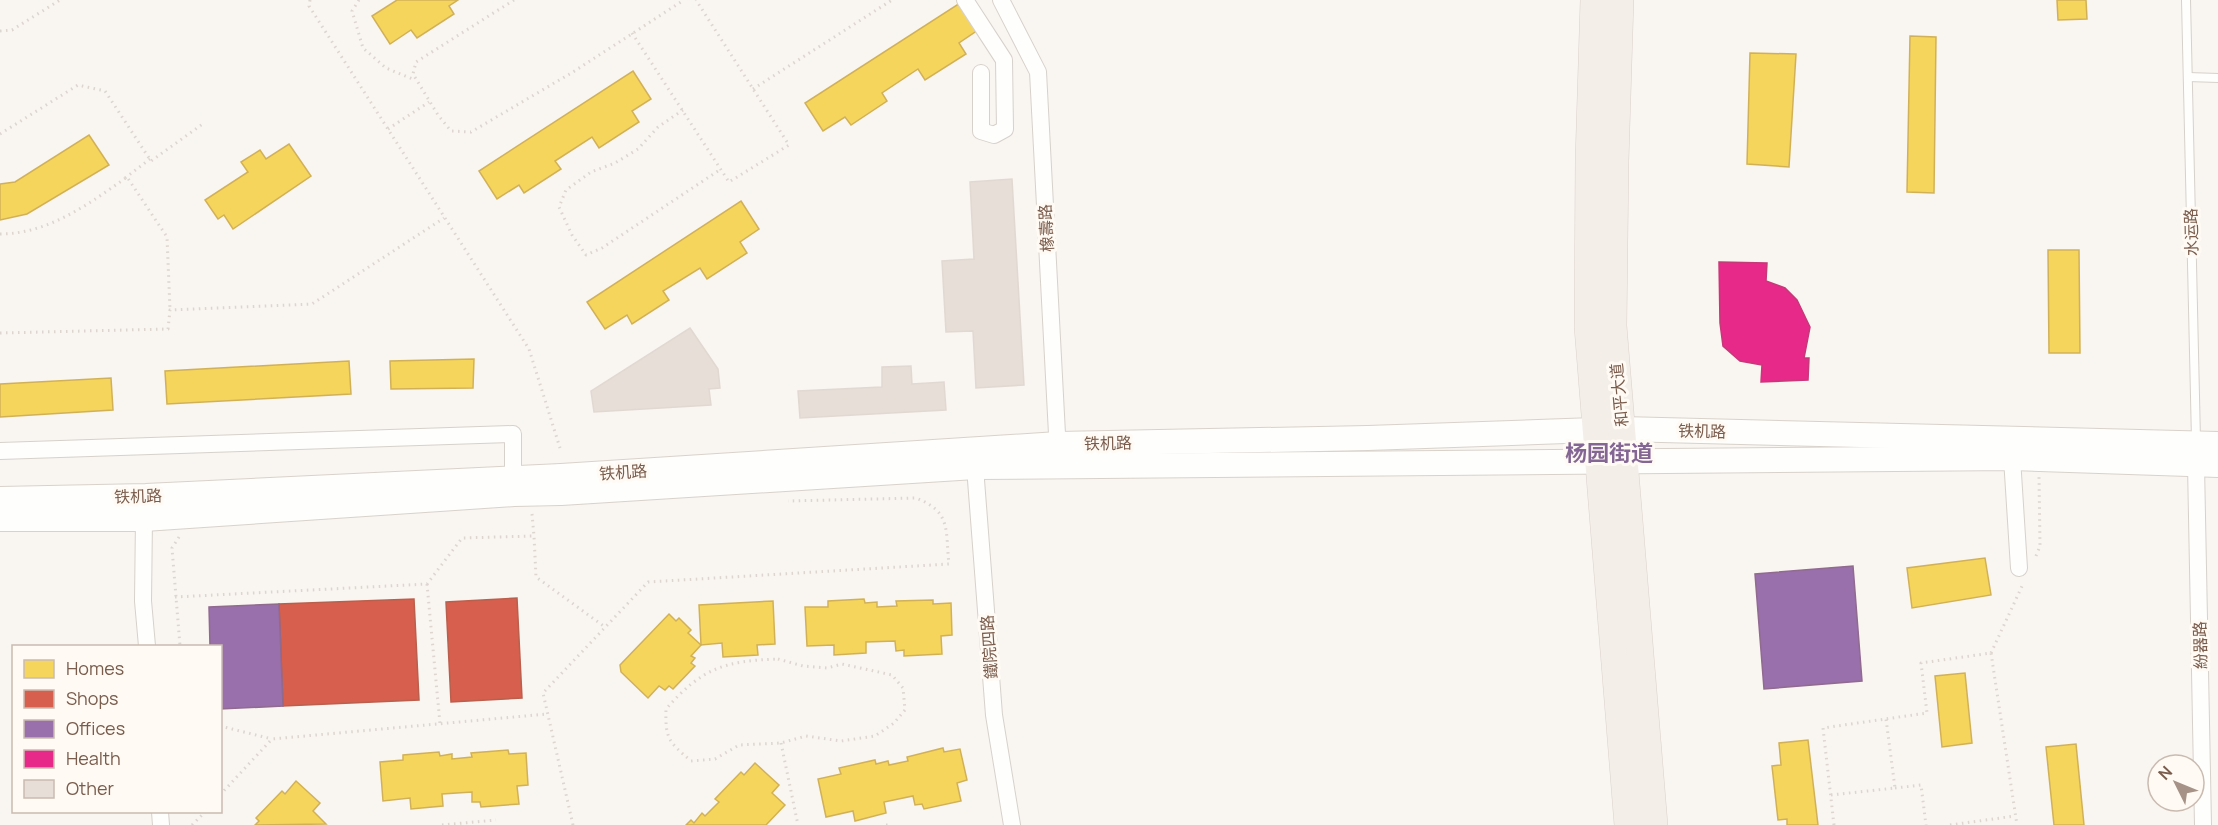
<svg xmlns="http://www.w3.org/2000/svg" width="2218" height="825" font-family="Manrope,'Noto Sans SC',sans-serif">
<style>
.homes{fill:#f6d55c;stroke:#d1b158;stroke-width:1.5}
.shops{fill:#d6604d;stroke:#ba5f4d;stroke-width:1.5}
.offices{fill:#9970ab;stroke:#906a8f;stroke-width:1.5}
.health{fill:#e7298a;stroke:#c63878;stroke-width:1.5}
.building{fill:#e6ded7;stroke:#e2d8d2;stroke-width:1.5}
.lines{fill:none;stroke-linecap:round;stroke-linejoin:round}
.lane-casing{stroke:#d7d1cb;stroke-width:10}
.street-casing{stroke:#d7d1cb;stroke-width:18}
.secondary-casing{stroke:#d9d2cb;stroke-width:26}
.primary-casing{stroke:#dad1cc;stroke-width:28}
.path{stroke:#dcd5d0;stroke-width:3;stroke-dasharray:1.5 4.5;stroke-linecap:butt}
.lane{stroke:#fefefd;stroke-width:8}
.street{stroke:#fefefd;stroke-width:16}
.secondary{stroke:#fefefd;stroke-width:24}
.primary{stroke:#f3eee8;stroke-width:27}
.labels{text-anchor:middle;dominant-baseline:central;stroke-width:6;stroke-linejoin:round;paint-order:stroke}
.street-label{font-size:16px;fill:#7a5c4d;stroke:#fffaf3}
.district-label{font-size:22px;font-weight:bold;fill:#846695;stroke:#fffaf3}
</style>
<rect width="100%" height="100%" fill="#f9f5f0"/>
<g class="homes">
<path d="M397,0h61l-9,6 5,8 -37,24 -6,-8 -21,14 -18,-28z"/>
<path d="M2057,0h29l1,19 -29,1z"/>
<path d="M960,3l18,27 -19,13 7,11 -41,26 -7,-11 -36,24 5,8 -36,24 -6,-8 -22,14 -18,-28z"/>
<path d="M1910,36l26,1 -2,156 -27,-1z"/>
<path d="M1750,53l46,1 -7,113 -42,-3z"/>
<path d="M633,71l18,28 -19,12 7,11 -40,26 -7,-11 -37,24 6,8 -37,24 -5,-8 -22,14 -18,-28z"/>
<path d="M89,135l20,30 -82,49 -27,6v-36l15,-2z"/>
<path d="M289,144l22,32 -78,53 -9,-14 -6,4 -13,-19 43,-28 -7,-10 19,-12 6,9z"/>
<path d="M741,201l18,28 -19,13 7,11 -40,26 -7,-11 -37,23 6,9 -37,24 -5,-9 -22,14 -18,-27z"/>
<path d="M2048,250h31l1,103h-31z"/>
<path d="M474,359l-1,29 -82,1 -1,-28z"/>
<path d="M349,361l2,33 -184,10 -2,-33z"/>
<path d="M111,378l2,32 -113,7v-33z"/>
<path d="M1985,558l6,37 -79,13 -5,-40z"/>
<path d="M864,599l1,4 12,-1v5l20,-1 -1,-5 37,-1v4l18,-1 1,32 -11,1 1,18 -38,2v-6l-8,1 -1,-10 -29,1v11l-32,2v-10l-27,1 -2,-39h23v-6z"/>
<path d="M773,601l2,43 -18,1 1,10 -35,2 -1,-14 -21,2 -2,-40z"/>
<path d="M669,614l7,7 3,-3 12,12 -3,3 13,12 -10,11 4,2 -4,5 4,3 -22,23 -4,-3 -4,4 -6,-4 -11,12 -27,-26 -1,-7z"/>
<path d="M1965,673l7,70 -30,4 -7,-71z"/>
<path d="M1808,740l10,85h-31v-6l-9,1 -6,-54 9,-1 -2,-22z"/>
<path d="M2076,744l8,81h-30l-8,-78z"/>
<path d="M943,748l1,4 16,-3 7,31 -10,3 4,18 -37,8 -2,-5 -7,1 -2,-9 -29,6 2,11 -31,8 -2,-10 -27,6 -8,-38 23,-5 -2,-6 36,-8 1,4 12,-3 1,4 19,-4 -1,-4z"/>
<path d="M508,750l1,4 17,-1 2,32 -11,1 2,18 -38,3 -1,-5h-8v-10l-30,2 1,12 -32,3 -1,-11 -27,3 -3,-39 23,-2v-5l36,-3 1,4 12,-2v5l20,-2 -1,-4z"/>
<path d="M755,763l24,22 -7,8 13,12 -19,20h-80l5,-5 3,3 8,-10 3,3 14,-14 -4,-3 26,-27 3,3z"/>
<path d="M296,781l24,22 -7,8 13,13 -71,1 4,-4 -3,-3 26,-27 3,3z"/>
</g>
<g class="shops">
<path d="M517,598l5,100 -71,4 -5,-100z"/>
<path d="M414,599l5,101 -136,6 -4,-102z"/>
</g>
<g class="offices">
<path d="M1853,566l9,115 -98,8 -9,-115z"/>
<path d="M279,604l4,102 -63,3v-63h-10l-1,-39z"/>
</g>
<path class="health" d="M1719,262l48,1 -1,18 19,7 12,12 13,27 -6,31h5l-1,22 -47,2 1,-17 -22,-4 -17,-15 -3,-23z"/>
<g class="building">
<path d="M1012,179l12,206 -48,3 -3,-57 -27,1 -4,-71 32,-2 -4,-77z"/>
<path d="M690,328l28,41 2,19 -11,1 2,16 -117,7 -3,-21z"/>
<path d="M911,366l1,18 32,-2 2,28 -146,8 -2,-27 84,-4v-20z"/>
</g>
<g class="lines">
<defs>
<g id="lane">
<path d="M2186,0l10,440"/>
<path d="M2188,77l30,1"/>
</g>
<g id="street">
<path d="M965,0l39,60 1,69 -11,6 -13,-4v-58"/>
<path d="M1001,0l37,72 20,381"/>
<path d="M0,451l513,-17v53"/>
<path d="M2012,458l7,110"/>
<path d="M2196,465l7,360"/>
<path d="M975,467l19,248 18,110"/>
<path d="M144,519l-1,82 4,45"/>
<path d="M160,812l1,13"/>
</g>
<g id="secondary">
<path d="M0,499l146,-3 415,-20 497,-32 310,-6 254,-9 596,15"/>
<path d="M0,519h144l370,-25 47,-1 414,-26 1037,-9 206,7"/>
</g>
<g id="primary">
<path d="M1594,0l-5,160 -1,167 40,498"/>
<path d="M1620,0l-5,161 -2,165 41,499"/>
</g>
</defs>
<use href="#lane" class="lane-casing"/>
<use href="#street" class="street-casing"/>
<use href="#secondary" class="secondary-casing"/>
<use href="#primary" class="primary-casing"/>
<g class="path">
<path d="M310,0l-1,6 220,343 31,99"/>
<path d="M359,0l-7,11 11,37 23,20 29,12"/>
<path d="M514,0l-98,62 -3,12 25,41 13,16 20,1 102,-60 111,-72"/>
<path d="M0,31l12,-1 48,-30"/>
<path d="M632,33l97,149 60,-37 -93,-145"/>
<path d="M753,89l139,-89"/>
<path d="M683,110l-25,17 -20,22 -23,14 -24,9 -25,18 -7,17 13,28 14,20 16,-7 119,-79"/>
<path d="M388,129l41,-27"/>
<path d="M0,134l78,-49 27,6 46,70 53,-38"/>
<path d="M125,178l25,-19"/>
<path d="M0,234c48,0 89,-30 127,-57l40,60 3,73"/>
<path d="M0,333l168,-4 2,-19 142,-6 132,-86"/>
<path d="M532,514l2,22"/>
<path d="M179,537l-7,11 8,98"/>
<path d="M2036,556l4,-10 -1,-69"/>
<path d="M427,584l13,140"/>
<path d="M175,597l252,-13 35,-46 72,-2 2,41 69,50"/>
<path d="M1991,653l32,-69"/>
<path d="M778,659l25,7 24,2 15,-4 50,11 11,13 2,22 -11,13 -19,13 -34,5 -35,-5 -25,7 -42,2 -24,14 -24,2c-22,-19 -26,-22 -25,-52 36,-41 58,-48 112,-50z"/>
<path d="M220,726l52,13"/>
<path d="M781,743l17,82"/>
<path d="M1895,788l26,-3 5,40"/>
<path d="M220,795l52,-56 275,-25"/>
<path d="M1831,795l64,-7 -9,-69"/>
<path d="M192,825l13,-13"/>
<path d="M442,825l54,-5"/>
<path d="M573,825l-30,-132 105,-111 301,-18c-4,-34 3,-52 -33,-66l-128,3"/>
<path d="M886,825h2"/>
<path d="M1834,825l-11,-97 104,-15 -6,-50 70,-10 26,172"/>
<path d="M1950,825l65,-9"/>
</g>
<use href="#lane" class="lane"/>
<use href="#street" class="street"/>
<use href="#secondary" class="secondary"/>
<use href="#primary" class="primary"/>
</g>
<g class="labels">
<g class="street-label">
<text transform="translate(1046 228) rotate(-93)">橡壽路</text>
<text transform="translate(2191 232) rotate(-91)">水运路</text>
<text transform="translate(1619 395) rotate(-95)">和平大道</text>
<text transform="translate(1702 431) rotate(1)">铁机路</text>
<text transform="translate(1108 443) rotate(-1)">铁机路</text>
<text transform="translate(623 472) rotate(-4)">铁机路</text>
<text transform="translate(138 496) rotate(-2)">铁机路</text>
<text transform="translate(2200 645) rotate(-91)">紛器路</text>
<text transform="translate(989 647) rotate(-94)">鐵院四路</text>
</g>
<g class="district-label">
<text x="1609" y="453">杨园街道</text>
</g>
</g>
<rect x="12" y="645" width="210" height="168" fill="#fffaf3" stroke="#cabbb1" stroke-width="1.5"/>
<rect x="24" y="660" width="30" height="18" fill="#f6d55c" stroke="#cabbb1" stroke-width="1.5"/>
<text x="66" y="675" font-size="18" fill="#7a5c4d">Homes</text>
<rect x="24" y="690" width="30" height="18" fill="#d6604d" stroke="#cabbb1" stroke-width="1.5"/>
<text x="66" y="705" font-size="18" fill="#7a5c4d">Shops</text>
<rect x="24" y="720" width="30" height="18" fill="#9970ab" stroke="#cabbb1" stroke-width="1.5"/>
<text x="66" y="735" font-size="18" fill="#7a5c4d">Offices</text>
<rect x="24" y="750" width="30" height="18" fill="#e7298a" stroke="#cabbb1" stroke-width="1.5"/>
<text x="66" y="765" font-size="18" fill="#7a5c4d">Health</text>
<rect x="24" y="780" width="30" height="18" fill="#e6ded7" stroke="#cabbb1" stroke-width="1.5"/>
<text x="66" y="795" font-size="18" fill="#7a5c4d">Other</text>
<g transform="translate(2176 783) rotate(313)"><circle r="28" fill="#fffaf3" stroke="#cabbb1" stroke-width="1.5"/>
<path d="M0-4.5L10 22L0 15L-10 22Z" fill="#a69286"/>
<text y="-9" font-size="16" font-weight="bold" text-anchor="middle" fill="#7a5c4d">N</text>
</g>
</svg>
